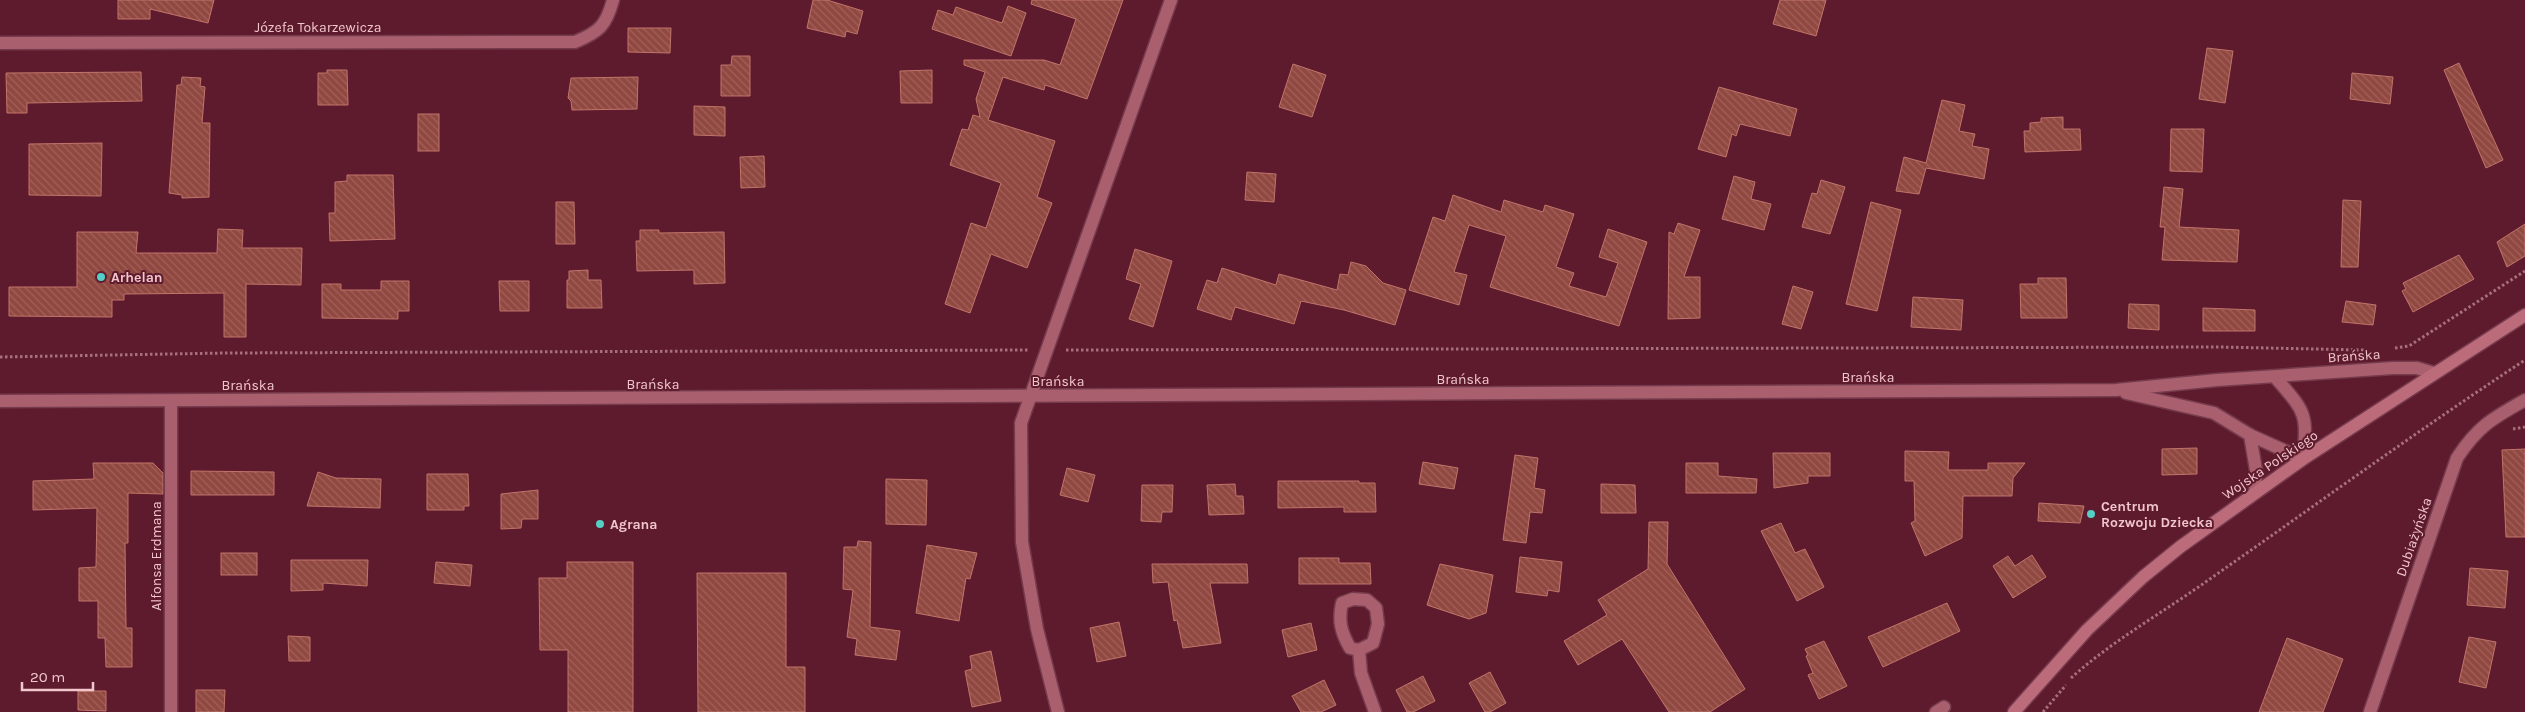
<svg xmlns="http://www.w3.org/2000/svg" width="2525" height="712" font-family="Karla,sans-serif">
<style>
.building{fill:url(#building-back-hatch);stroke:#c1756a}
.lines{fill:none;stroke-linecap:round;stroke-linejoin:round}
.minor-casing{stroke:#753b4c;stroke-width:15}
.major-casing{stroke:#753b4c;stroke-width:15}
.path{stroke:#a7707c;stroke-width:3;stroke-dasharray:2.5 2.5;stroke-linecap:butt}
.minor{stroke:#a95f6d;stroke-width:12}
.major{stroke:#bc6b7a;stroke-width:12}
.poi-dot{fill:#55cec5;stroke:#5e1b2d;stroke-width:2}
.labels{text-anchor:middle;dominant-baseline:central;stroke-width:4;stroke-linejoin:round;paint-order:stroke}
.street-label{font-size:14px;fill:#f1c6cc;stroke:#5e1b2d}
.poi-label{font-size:14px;font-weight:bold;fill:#f1c6cc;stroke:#5e1b2d;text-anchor:start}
</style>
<defs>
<pattern id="building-back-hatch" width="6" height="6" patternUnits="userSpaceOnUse" patternTransform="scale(1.25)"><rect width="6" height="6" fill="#904840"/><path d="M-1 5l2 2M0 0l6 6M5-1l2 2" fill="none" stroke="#a0615a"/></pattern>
</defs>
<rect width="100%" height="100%" fill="#5e1b2d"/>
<g class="building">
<path d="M118,0h96l-6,23 -58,-14v10h-32z"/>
<path d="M813,0h14l36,11 -6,23 -11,-3 -1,6 -38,-9z"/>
<path d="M1032,0h91l-36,99 -42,-14 -1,5 -41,-13 -15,43 67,21 -18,56 15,6 -25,65 -36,-14 -21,59 -25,-9 26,-81 15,5 15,-45 -51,-18 12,-36 6,1 5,-15 7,2 -4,-18 9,-27 -21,-7v-5h80l16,5 16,-46 -45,-15z"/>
<path d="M1780,0h46l-10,36 -43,-12z"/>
<path d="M1008,6l18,7 -15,43 -79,-27 6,-19 15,5 3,-8 46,16z"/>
<path d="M628,28h43l-1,25 -42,-1z"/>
<path d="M2207,48l26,3 -8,52 -26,-4z"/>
<path d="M732,56h18v40h-29v-31h10z"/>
<path d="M2459,63l44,97 -17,8 -42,-98z"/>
<path d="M1293,64l33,11 -14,42 -33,-10z"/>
<path d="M327,70h20l1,35h-30v-32h9z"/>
<path d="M932,70v33h-31l-1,-32z"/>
<path d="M141,72l1,29 -115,2v10h-20l-1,-40z"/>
<path d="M2352,73l41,4 -3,27 -40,-5z"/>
<path d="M182,77l19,1 -1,8 5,1 -3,36h8l-1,74 -27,1v-3l-13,-2 8,-108h4z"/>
<path d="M638,77l-1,32 -65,1 -1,-9 -3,-3 3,-20z"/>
<path d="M1719,87l78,22 -7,27 -50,-12 -4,12 -4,-2 -6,23 -28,-8z"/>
<path d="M1942,100l23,5 -6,26 16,3 -3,12 17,3 -5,30 -58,-11 -7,26 -23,-3 8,-34 22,6z"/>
<path d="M694,106l31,1v29l-31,-1z"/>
<rect x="418" y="114" width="21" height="37"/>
<path d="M2063,117v12h17l1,21 -56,2 -1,-21h6v-8l11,-1v-4z"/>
<path d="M2171,129h33l-2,43 -32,-1z"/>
<path d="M102,143l-1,53 -72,-1v-51z"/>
<path d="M764,156l1,31 -24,1 -1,-31z"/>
<path d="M1247,172l29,2 -2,28 -29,-2z"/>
<path d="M347,175h46l2,64 -65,2 -1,-28h6v-31l12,-1z"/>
<path d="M1734,176l21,6 -4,17 20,5 -7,26 -42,-11z"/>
<path d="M1821,180l24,7 -15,47 -28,-7 10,-34 5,1z"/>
<path d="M2164,187l19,2 -4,38 60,3 -2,32 -75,-2 3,-33h-5z"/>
<path d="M1453,195l48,17 3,-12 39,12 2,-7 29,9 -18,53 18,6 -5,13 37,11 12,-34 -19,-6 9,-28 39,13 -28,84 -129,-39 16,-51 -37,-11 -15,47 13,3 -8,30 -50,-15 24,-73 12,4z"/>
<path d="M2343,200l18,1 -3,66h-17z"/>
<path d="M556,202h18l1,42h-19z"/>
<path d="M1871,202l30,8 -24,101 -31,-7z"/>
<path d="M1678,223l22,7 -16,47h16v41l-32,1 1,-87 5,2z"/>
<path d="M2525,224v32l-18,11 -10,-25z"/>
<path d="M218,229l25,1 -1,18h60l-1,37 -55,-1v53h-22v-44l-100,1v6h-12v17l-103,-1v-29h68v-55h61l-2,21h81z"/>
<path d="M640,230h19v3l65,-1 1,51 -31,1v-14l-57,1 -1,-30h4z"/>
<path d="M1135,249l37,12 -19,66 -24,-8 12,-35 -15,-5z"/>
<path d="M2459,255l15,24 -61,33 -11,-21 4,-2 -3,-6z"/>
<path d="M1351,262l15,4 17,17 23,7 -11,35 -51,-15 -43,-9 -7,23 -59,-17 -4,13 -34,-11 10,-29 10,3 5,-15 54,17 3,-11 58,16 3,-16 8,1z"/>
<path d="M588,270v10h13l1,28h-35v-28h2v-9z"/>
<path d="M2038,278h28l1,40h-46l-1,-34h18z"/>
<path d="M381,281h28v30h-11v8l-76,-1v-34h19v6h40z"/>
<path d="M499,281h30v30h-29z"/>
<path d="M1793,286l20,6 -12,37 -19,-5z"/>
<path d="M1913,297l50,3 -2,30 -50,-3z"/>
<path d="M2346,301l30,4 -3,20 -31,-3z"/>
<path d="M2129,304l30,1v25l-31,-2z"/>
<path d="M2203,308l52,2v21h-52z"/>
<path d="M2197,448v26l-35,1v-26z"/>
<path d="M2525,449v88h-19l-4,-87z"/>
<path d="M1905,451l44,1 -1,18h40v-7h37l-12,15 -1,18h-49l-1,42 -37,18 -14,-33 4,-2 -1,-40h-9z"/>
<path d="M1773,453h57v23h-22v7l-34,5z"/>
<path d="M1515,455l23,3 -4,30 11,2 -3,23 -12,-1 -4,31 -23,-3z"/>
<path d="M1423,462l35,6 -4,21 -35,-5z"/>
<path d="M93,463h60l10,10v21l-35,-1v50h-3l1,85h6v39h-26l-1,-29h-7v-37h-19v-33l17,-1 1,-59 -64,2v-29l61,-2z"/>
<path d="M1686,463h32v13l39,3 -1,14h-70z"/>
<path d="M1067,468l28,7 -7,27 -28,-7z"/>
<path d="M191,471l83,1v23h-83z"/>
<path d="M318,472l18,6 45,1 -1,29 -73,-2z"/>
<path d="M427,474h41l1,32h-5v4h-37z"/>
<path d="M886,479l41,1 -1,45 -40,-1z"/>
<path d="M1278,481h81v2h16l1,29h-32v-5l-66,1z"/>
<path d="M1235,484l1,12h7l1,18 -35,1 -2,-30z"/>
<path d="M1601,484l34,1 1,28h-35z"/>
<path d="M1142,485h31l-1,27h-10l-1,10 -20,-1z"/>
<path d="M538,490v29h-16l-1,9 -20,1v-35z"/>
<path d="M2039,503l45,3 -4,17 -42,-2z"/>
<path d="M1649,522h19l-1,42 78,125 -35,23h-41l-47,-73 -44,26 -14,-24 43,-26 -9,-15 50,-31z"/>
<path d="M1781,523l14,30 10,-4 19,38 -27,14 -36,-70z"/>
<path d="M858,541l13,1 -1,85 30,4 -4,29 -41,-5 2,-16 -10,-2 6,-47 -10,-1 1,-42h13z"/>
<path d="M927,545l50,8 -7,26 -4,-1 -7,43 -43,-8z"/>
<rect x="221" y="553" width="36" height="22"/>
<path d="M2032,555l14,22 -33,21 -20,-32 15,-10 7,10z"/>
<path d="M1520,557l42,5 -3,30 -11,-2 -1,6 -31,-4z"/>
<path d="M1299,558h40v5h31l1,21h-72z"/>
<path d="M291,560h77l-1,26 -44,-3v7l-32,1z"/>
<path d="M436,562l36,3 -2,21 -36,-3z"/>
<path d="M567,562h66v150h-65v-62h-28l-1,-72h28z"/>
<path d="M1152,564h95l1,19h-38l11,60 -38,5 -6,-28 -3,1 -6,-39 -15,1z"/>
<path d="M1440,564l53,11 -7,38 -17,6 -42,-14z"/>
<path d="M2470,568l38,3 -3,37 -38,-3z"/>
<path d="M697,573h89v94h19v45h-107z"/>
<path d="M1947,603l13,28 -77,36 -15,-30z"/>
<path d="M1119,622l7,34 -29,6 -7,-34z"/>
<path d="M1311,623l6,27 -29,7 -6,-27z"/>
<path d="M288,636l22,1v24h-21z"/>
<path d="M2469,637l27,5 -10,46 -27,-6z"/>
<path d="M2287,638l56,21 -20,53h-64z"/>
<path d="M1824,641l23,45 -28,13 -11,-24 5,-2 -7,-17 2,-1 -3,-6z"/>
<path d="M991,651l10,50 -29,6 -7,-36 7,-2 -2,-13z"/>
<path d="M1490,672l16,31 -16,9h-5l-16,-29z"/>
<path d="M1423,676l12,25 -22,11h-6l-11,-22z"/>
<path d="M1324,680l12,25 -15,7h-20l-9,-16z"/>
<path d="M196,690h29l-1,22h-28z"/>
<path d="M78,691h28v20l-28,-1z"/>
</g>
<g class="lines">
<defs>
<g id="minor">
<path d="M0,43l575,-1c24,-10 31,-16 38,-42"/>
<path d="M2126,393l88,20 36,22 53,24c5,-47 2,-47 -28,-82"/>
<path d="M0,401l2116,-11 101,-10 176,-12h24l17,5"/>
<path d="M2250,435l6,35 -1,22"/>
<path d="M1353,599l14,1 9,8 2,16 -5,19 -14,7 -9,-2c-9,-16 -12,-27 -8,-45z"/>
<path d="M1359,650l2,23 14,39"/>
<path d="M171,712v-311"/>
<path d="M1058,712l-21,-83 -15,-87 -1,-119 150,-423"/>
<path d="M1936,712l8,-5"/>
<path d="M2370,712l87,-254c21,-32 36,-40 68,-58"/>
</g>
<path id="major" d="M2014,712l73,-82 56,-53 37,-30 123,-88 222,-144"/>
</defs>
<use href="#minor" class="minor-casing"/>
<use href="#major" class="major-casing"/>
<g class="path">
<path d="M2395,348l14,-2 116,-75"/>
<path d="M1066,350l1153,-3 145,3"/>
<path d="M0,357l226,-4 803,-3"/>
<path d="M2513,429l12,-2"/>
<path d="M2071,678c41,-37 91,-65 136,-97 106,-74 210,-150 318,-221"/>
<path d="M2043,712l23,-27"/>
</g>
<use href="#minor" class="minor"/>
<use href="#major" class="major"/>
</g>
<g class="poi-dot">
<circle cx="101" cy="277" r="5"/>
<circle cx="2091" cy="514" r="5"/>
<circle cx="600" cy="524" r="5"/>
</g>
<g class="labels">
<g class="street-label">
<text x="318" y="27">Józefa Tokarzewicza</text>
<text transform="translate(2354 356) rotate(-4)">Brańska</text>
<text x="1868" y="377">Brańska</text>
<text x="1463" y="379">Brańska</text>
<text x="1058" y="381">Brańska</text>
<text x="653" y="384">Brańska</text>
<text x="248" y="385">Brańska</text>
<text transform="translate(2270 465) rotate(-34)">Wojska Polskiego</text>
<text transform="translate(2414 537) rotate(-71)">Dubiażyńska</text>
<text transform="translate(156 556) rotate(-90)">Alfonsa Erdmana</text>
</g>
<g class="poi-label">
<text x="111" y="277">Arhelan</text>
<text x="2101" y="506">Centrum<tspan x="2101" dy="16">Rozwoju Dziecka</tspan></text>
<text x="610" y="524">Agrana</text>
</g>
</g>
<path d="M22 682v8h71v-8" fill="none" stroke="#f1c6cc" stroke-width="2.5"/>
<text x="30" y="682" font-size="15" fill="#f1c6cc" stroke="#5e1b2d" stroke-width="4" paint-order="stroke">20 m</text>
</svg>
